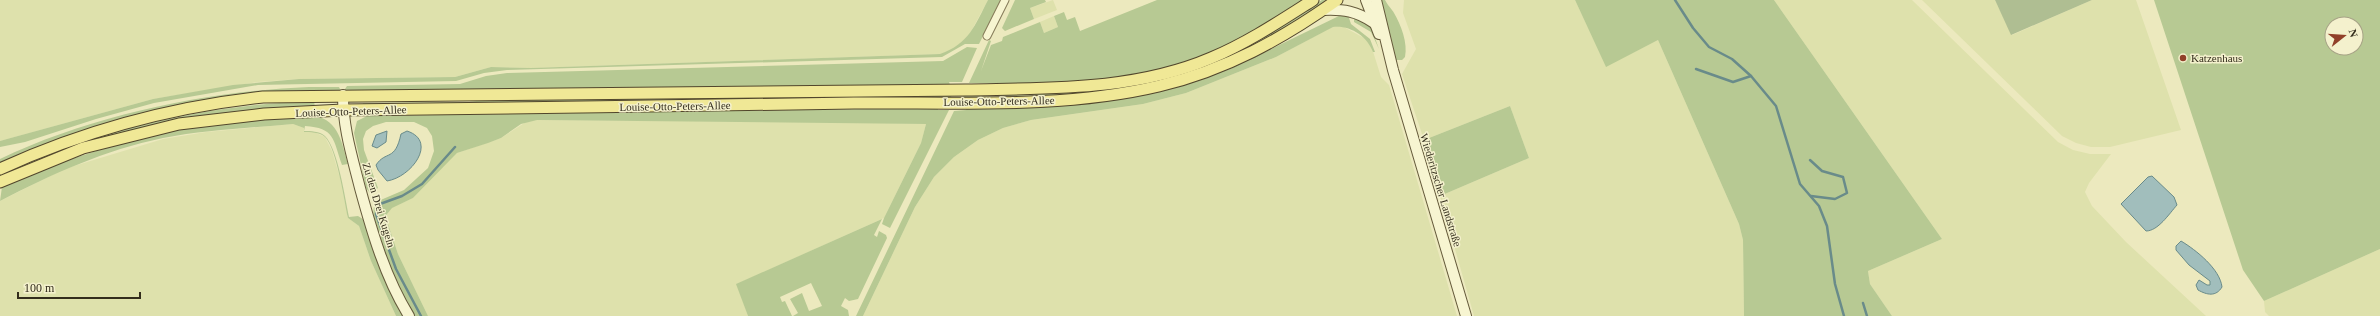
<svg xmlns="http://www.w3.org/2000/svg" width="2380" height="316" font-family="Georgia,serif">
<style>
.farmland{fill:#dee1ac}
.green{fill:#b7c993;fill-rule:evenodd}
.cemetery{fill:#afbe92}
.water{fill:#a1bebc;stroke:#698b8a}
.lines{fill:none;stroke-linecap:round;stroke-linejoin:round}
.stream{stroke:#698b8a;stroke-width:2.5}
.street-casing{stroke:#847957;stroke-width:9}
.secondary-casing{stroke:#655a3b;stroke-width:12}
.primary-casing{stroke:#51462c;stroke-width:13}
.street{stroke:#f7f5d1;stroke-width:7}
.secondary{stroke:#f7f5d1;stroke-width:10}
.primary{stroke:#f0e896;stroke-width:11}
.poi-dot{fill:#914029;stroke:#f4f1cd;stroke-width:1.5}
.labels{text-anchor:middle;dominant-baseline:central;stroke-width:3;stroke-linejoin:round;paint-order:stroke}
.poi-label{font-size:11px;fill:#332d1c;stroke:#f4f1cd;text-anchor:start}
.street-label{font-size:11px;fill:#332d1c;stroke:#f4f1cd}
</style>
<rect width="100%" height="100%" fill="#ece9be"/>
<g class="farmland">
<path d="M0,0h988l-20,37 -14,12 -13,5 -410,14 -40,-1 -36,10 -156,2 -42,3 -104,17 -153,42z"/>
<path d="M1053,0l4,10 -23,9 -4,-11z"/>
<path d="M1404,0h171l31,66 52,-26 81,184 4,16 1,76h-270l-34,-120 89,-38 -19,-52 -86,34 -22,-66 14,-25 -13,-36z"/>
<path d="M1774,0h138l146,142 15,8 17,4h21l-22,29 -4,9 7,14 34,36 80,74h-314l-22,-32 -2,-13 74,-32z"/>
<path d="M1922,0h73l17,35 80,-35h44l45,130 -71,17h-19l-15,-4 -14,-7z"/>
<path d="M1054,16l4,11 -14,6 -4,-11z"/>
<path d="M1342,26l24,13 5,6 10,32 8,8 68,231h-594l52,-109 19,-30 20,-20 24,-17 25,-12 28,-8 112,-16 43,-11 90,-36 56,-30z"/>
<path d="M529,120l327,2 70,2 -5,19 -37,75 -147,66 11,32h-320l-30,-62 -11,-33v-7l4,-6 22,-10 44,-45 44,-15z"/>
<path d="M293,124l11,4v4h10l11,5 7,14 8,27 8,40 11,8 12,35 25,55h-396v-115l64,-32 99,-30 43,-7z"/>
<path d="M2380,249v67h-111l-4,-4 -1,-11z"/>
</g>
<g class="green">
<path d="M988,0h13l-22,44h-14l-23,13 -435,13 -23,3 -28,8 -198,4 -104,18 -58,16 -71,23 -25,5v-6l7,-2 146,-40 80,-14 66,-6 156,-2 36,-10 40,1 409,-14c29,-10 35,-29 48,-54z"/>
<path d="M1015,0h30l1,2 -16,6 4,11 -29,12 -3,-3z"/>
<path d="M1157,0h148c-31,19 -61,38 -93,53 -74,34 -164,31 -243,30l20,-43 2,1 -10,30 10,-26 11,-4 1,-4 37,-15 4,11 14,-6 -4,-11 10,-4 3,8 8,-3 5,14z"/>
<path d="M1322,0h5l-84,53 -78,28 -79,13 -123,3 1,-2 100,-2 62,-6 167,-68z"/>
<path d="M1381,0h4c3,6 7,9 9,13 7,12 14,30 11,44l-3,3h-6l-1,-3z"/>
<path d="M1575,0h199l168,239 -74,32 2,13 22,32h-148l-1,-76 -4,-16 -81,-184 -52,27z"/>
<path d="M2154,0h226v249l-116,52 -21,-31zM2332,24h24v24h-24z"/>
<path d="M1343,14l5,1 3,9 19,15 5,13h-2c-6,-16 -23,-27 -40,-25l-57,30 -90,36 -43,11 -112,16 -28,8 -25,12 -24,17 -20,20 -19,30 -52,109h-7l98,-205 12,-1 1,-3 123,-4 39,-5 42,-9 59,-20z"/>
<path d="M1354,15l17,12 8,22 -8,-17 -17,-10z"/>
<path d="M967,47l10,1 -15,34h-13l1,3 -402,5h-203v-1l2,-3 113,-2 26,-8 21,-3 436,-12z"/>
<path d="M309,87h30l2,4 -103,5 -238,69v-6c92,-44 208,-68 309,-72z"/>
<path d="M952,94l-1,3 -588,9v-3l106,-1 16,-2z"/>
<path d="M314,101l1,6c-54,5 -110,5 -163,18 -53,12 -102,33 -152,53l3,-4c99,-45 203,-69 311,-73z"/>
<path d="M1510,106l19,52 -89,38 -16,-56z"/>
<path d="M938,108v2h11l-59,118 -8,-4 2,-6 37,-75 5,-19 -389,-4 -16,4 -20,14 -13,5 -31,10 -44,45 -21,10 -5,6v7l11,33 30,62h-14c-11,-19 -51,-96 -38,-114l28,-12 24,-22 6,-17 -2,-15 -5,-8 -13,-6h-28l-13,4 -7,5 -3,8 1,11 14,38 -8,5 -4,-5 -12,-55 3,-12 10,-5z"/>
<path d="M315,116c24,4 27,28 33,48l-6,1c-9,-26 -7,-37 -37,-39l-1,5c7,0 15,0 21,5 13,13 20,62 24,81l9,-1 8,5 39,95h-9l-25,-55 -12,-35 -11,-8c-4,-17 -11,-69 -23,-81 -6,-5 -15,-5 -21,-5v-4l-11,-4c-43,4 -87,6 -130,14 -58,12 -111,36 -163,63l2,-14c99,-45 204,-70 313,-71z"/>
<path d="M882,219l-8,16 3,2 2,-6 7,4 1,3 -29,61 -9,2 -4,-3 -4,8 7,4 1,6h-56l5,-3 -8,-14 12,-6 7,18 13,-5 -11,-23 -31,14 2,5 3,-1 7,15h-44l-12,-32z"/>
</g>
<path class="cemetery" d="M1995,0h97l-81,35z"/>
<g class="water">
<path d="M387,131l-1,11 -9,6 -5,-2 4,-11z"/>
<path d="M407,131c31,10 5,46 -20,50l-9,-11 -2,-5c10,-15 19,-3 25,-31z"/>
<path d="M2152,176l22,21 3,8c-8,9 -19,26 -31,26l-25,-27 27,-27z"/>
<path d="M2181,241c15,9 39,28 41,46 -6,10 -15,8 -24,3l-2,-5 3,-5 8,5h3v-4l-21,-16 -13,-15v-4z"/>
</g>
<g class="lines">
<g class="stream">
<path d="M1675,0l18,28 16,19 23,12 19,17 25,30 24,78 19,22 8,20 8,58 9,32"/>
<path d="M1696,69l37,13 18,-6"/>
<path d="M1810,160l12,11 21,6 4,16 -12,6 -24,-3"/>
<path d="M1863,303l4,13"/>
<path d="M421,316l-25,-47 -20,-55 4,-10 22,-8 20,-12 33,-37"/>
</g>
<defs>
<path id="street" d="M987,36l18,-36"/>
<g id="secondary">
<path d="M1366,0l13,34"/>
<path d="M1376,0l17,70 73,246"/>
<path d="M1323,10c20,-1 34,1 51,13"/>
<path d="M343,95c0,33 9,61 17,93 12,44 25,89 49,128"/>
</g>
<g id="primary">
<path d="M0,169c83,-38 172,-62 263,-72l703,-7c82,-2 168,1 245,-32 36,-15 69,-37 102,-58"/>
<path d="M0,182l83,-34 96,-24 85,-10 79,-4c170,-2 341,-4 511,-7 99,-1 209,6 305,-17 67,-16 123,-47 178,-86"/>
</g>
</defs>
<use href="#street" class="street-casing"/>
<use href="#secondary" class="secondary-casing"/>
<use href="#primary" class="primary-casing"/>
<use href="#street" class="street"/>
<use href="#secondary" class="secondary"/>
<use href="#primary" class="primary"/>
</g>
<circle class="poi-dot" cx="2183" cy="58" r="4"/>
<g class="labels">
<g class="poi-label">
<text x="2191" y="58">Katzenhaus</text>
</g>
<g class="street-label">
<text transform="translate(999 101) rotate(-1)">Louise-Otto-Peters-Allee</text>
<text transform="translate(675 106) rotate(-1)">Louise-Otto-Peters-Allee</text>
<text transform="translate(351 111) rotate(-2)">Louise-Otto-Peters-Allee</text>
<text transform="translate(1441 190) rotate(73)">Wiederitzscher Landstraße</text>
<text transform="translate(379 205) rotate(73)">Zu den Drei Kugeln</text>
</g>
</g>
<g transform="translate(2344 36) rotate(73)"><circle r="19" fill="#f4f1cd" stroke="#a7a386"/>
<path d="M0-3L7 15L0 10L-7 15Z" fill="#914029"/>
<text y="-6" font-size="11" font-weight="bold" text-anchor="middle" fill="#332d1c">N</text>
</g>
<path d="M18 292v6h122v-6" fill="none" stroke="#332d1c" stroke-width="2"/>
<text x="24" y="292" font-size="12" fill="#332d1c" stroke="#f4f1cd" stroke-width="3" paint-order="stroke">100 m</text>
</svg>
